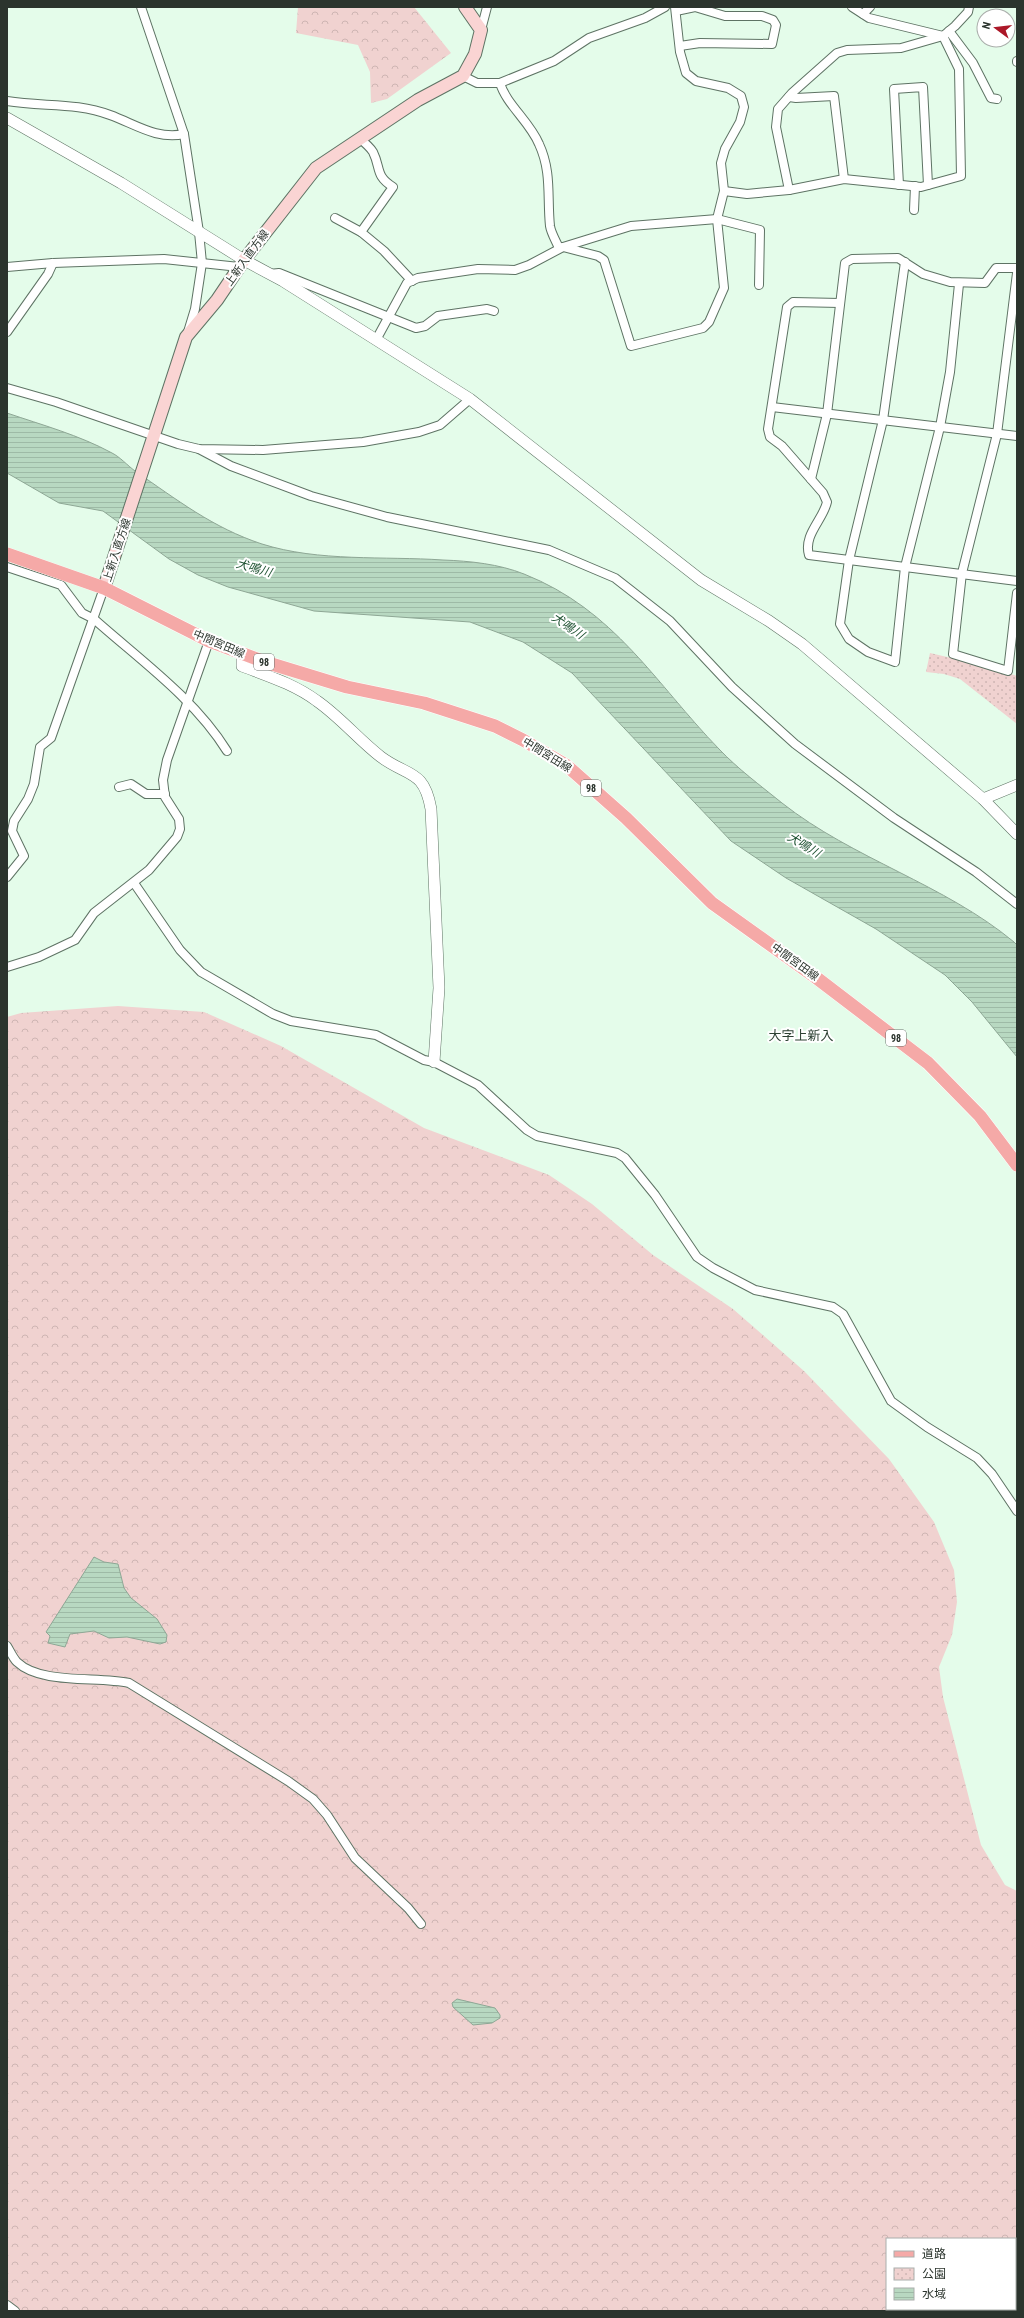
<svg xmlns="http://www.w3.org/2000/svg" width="1024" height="2318" font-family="'Roboto Condensed','Noto Sans JP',sans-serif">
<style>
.forest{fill:url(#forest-crowns);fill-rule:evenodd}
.park{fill:url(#park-dots)}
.water{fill:url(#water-rules);stroke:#8ea795}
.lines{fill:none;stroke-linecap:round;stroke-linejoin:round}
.minor-casing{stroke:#5e7364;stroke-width:10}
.tertiary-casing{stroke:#5e7364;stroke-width:12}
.secondary-casing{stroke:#5e7364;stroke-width:14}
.primary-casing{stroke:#fff;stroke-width:14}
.minor{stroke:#fff;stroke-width:8}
.tertiary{stroke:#fff;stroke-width:11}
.secondary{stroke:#fad4d3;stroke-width:12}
.primary{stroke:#f5a9a7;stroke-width:13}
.labels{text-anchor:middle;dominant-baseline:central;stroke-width:4;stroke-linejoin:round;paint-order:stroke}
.shield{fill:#fff;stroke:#6b716c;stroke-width:1}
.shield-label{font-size:10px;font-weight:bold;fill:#2b342d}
.street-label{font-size:11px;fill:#2b342d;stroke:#fff}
.water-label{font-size:12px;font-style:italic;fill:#205333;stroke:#fff}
.quarter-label{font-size:13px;fill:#2d4133;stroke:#fff}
</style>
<defs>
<pattern id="forest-crowns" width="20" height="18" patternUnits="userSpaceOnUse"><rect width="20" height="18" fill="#f0d2d0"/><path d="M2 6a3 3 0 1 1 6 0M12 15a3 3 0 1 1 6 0" fill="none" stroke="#ceb5b3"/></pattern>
<pattern id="park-dots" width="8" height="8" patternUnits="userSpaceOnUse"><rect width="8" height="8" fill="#f0d2d0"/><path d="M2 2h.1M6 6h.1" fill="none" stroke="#ceb5b3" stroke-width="1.8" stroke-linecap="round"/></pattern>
<pattern id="water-rules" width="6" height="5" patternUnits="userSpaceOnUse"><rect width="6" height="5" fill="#b8d8c1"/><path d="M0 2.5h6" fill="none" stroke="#9ebaa6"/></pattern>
</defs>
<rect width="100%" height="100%" fill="#e4fcea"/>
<g class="forest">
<path d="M298,7h116l37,46 -64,46 -16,4 -1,-31 -12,-27 -62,-12z"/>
<path d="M118,1006l86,6 77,34 143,82 125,47 43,29 61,51 80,54 71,62 85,88 45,63 20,48 3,32 -5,33 -13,32 4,30 38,148 24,40 12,6v420h-1010v-1294l14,-4zM887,2239h128v70h-128z"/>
</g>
<path class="park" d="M930,653l60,14 27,9v48l-57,-45 -16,-5 -18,-2z"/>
<g class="water">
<path d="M7,413c35,12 72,22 105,40 8,4 15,12 23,18 41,28 78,57 127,73 57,18 122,12 181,16 27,1 56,4 81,14 91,36 131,109 195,175 19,20 42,37 63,54 71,56 162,81 232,139l3,3v112l-45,-55 -27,-27 -69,-46 -90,-51 -55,-37 -159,-168 -49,-31 -53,-20 -156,-11 -86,-24 -30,-12 -29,-16 -66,-48 -44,-8 -52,-30z"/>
<path d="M94,1557l10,5 14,2 6,24 7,10 26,21 10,16 -1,7 -6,2 -33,-7 -18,1 -15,-7 -24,3 -5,13 -17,-4 2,-7 -4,-4z"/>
<path d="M457,1999l38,9 5,7v3l-8,5 -19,2 -20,-18 -1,-4z"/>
</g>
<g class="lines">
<defs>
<g id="minor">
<path d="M141,7l43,127 15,98 3,31 -7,46 -7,23"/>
<path d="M676,11l19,-4 30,9h37l11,4 3,5 -4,19 -72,-1 -20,3"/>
<path d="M863,14l7,-7"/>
<path d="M481,30l6,-23"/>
<path d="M949,31l24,32 18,35 6,1"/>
<path d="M1017,62v-1"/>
<path d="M463,76l14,7h23l54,-22 35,-23 56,-20 20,-11"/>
<path d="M500,83c6,21 30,39 39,61 13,28 8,53 11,82 1,7 6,15 9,22"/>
<path d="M789,97l7,1 38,-2 10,83"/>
<path d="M7,101c36,6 69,1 103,14 25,9 47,25 74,19"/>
<path d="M359,138c5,4 11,9 14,14 8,16 2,24 20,35l-32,45 23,19 28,30"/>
<path d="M899,185l-5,-96 29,-2 5,98"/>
<path d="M789,190l-13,-63 2,-18 14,-16 45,-40 10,-3 54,-2 42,-12 12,-10 13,-14 1,-5"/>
<path d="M724,191l23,3 42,-4 55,-11 77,8 40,-11 -2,-107 -16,-33 -74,-18 -17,-11"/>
<path d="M914,210l1,-24"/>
<path d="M335,218l26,14"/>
<path d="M563,247l35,9 6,4 27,86 72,-18 6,-6 15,-34 -7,-69 7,-28 -3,-28 4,-14 15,-27 4,-15 -3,-11 -13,-8 -32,-7 -10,-8 -6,-21 -5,-45"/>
<path d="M905,262l-22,158 -34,140 -9,64 9,15 19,13 27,10 10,-95 35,-140 10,-55 9,-88"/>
<path d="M7,267l46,-4 111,-4 75,8"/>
<path d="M1017,273l-20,161 -35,139 -9,81 55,17 9,-78"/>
<path d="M269,274l10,-1 137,55 9,-2 13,-10 49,-7 7,2"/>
<path d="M840,303l-47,-1 -6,5 -19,122 2,8 12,9 41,47 4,9c-4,18 -24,33 -18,53l208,26"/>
<path d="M7,332l41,-58 5,-11"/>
<path d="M376,340l31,-57 11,-5 60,-9 37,1 14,-5 34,-18 68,-21 86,-7 43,11 -1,55"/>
<path d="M7,388l49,14 122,42 21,5 64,1 100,-8 56,-10 21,-7 30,-26"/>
<path d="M772,407l245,29"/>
<path d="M199,449l32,17 80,30 76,21 162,33 66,28 55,43 62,66 63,57 99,74 82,54 41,32"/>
<path d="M811,479l16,-65 18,-151 7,-4 46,-1 25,16 27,8 35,1 11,-15h21"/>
<path d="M7,567l54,18 21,28 12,6c46,41 100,79 133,132"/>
<path d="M119,787l12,-3 15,10h19"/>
<path d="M7,877l17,-21 -12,-25 2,-10 14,-22 6,-15 6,-37 11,-9 53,-150"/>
<path d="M134,883l46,67 21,22 72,42 18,7 85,14 48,25 10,2 44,23 49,45 10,6 80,17 8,5 30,37 42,62 16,11 42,22 78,17 10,7 48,87 36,26 50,31 15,16 25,37"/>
<path d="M7,967l32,-10 36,-17 19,-27 55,-43 28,-33 3,-8 -1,-10 -14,-22 -2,-17 4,-20 42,-119"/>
<path d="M7,1646c3,5 6,12 10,16 24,23 81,14 112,21l159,98 25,18 14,16 28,43 53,50 13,16"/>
<path d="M7,2305l8,6"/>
</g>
<g id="tertiary">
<path d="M7,118l114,65 123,77 39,21 187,118 231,181 68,41 33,23 181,155 34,35"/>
<path d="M242,653v13c26,10 52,18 75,35 23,16 42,39 64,56 27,20 43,12 50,52l8,179 -5,74"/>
<path d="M983,799l34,-14"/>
</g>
<path id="secondary" d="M104,588l82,-251 31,-37 27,-40 72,-92 102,-68 45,-24 12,-22 6,-24 -16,-23"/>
<path id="primary" d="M7,554l97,34 105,53 56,21 82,25 77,16 71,23 28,14 43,25 60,53 86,85 106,76 110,84 52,53 37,49"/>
</defs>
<use href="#minor" class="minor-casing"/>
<use href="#tertiary" class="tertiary-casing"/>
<use href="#secondary" class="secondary-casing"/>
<use href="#primary" class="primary-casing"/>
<use href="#minor" class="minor"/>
<use href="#tertiary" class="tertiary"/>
<use href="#secondary" class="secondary"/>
<use href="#primary" class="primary"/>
</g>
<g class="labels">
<g class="shield">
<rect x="254" y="654" width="20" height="16" rx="3"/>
<rect x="581" y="780" width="20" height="16" rx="3"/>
<rect x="886" y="1030" width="20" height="16" rx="3"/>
</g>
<g class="shield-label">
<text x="264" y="662">98</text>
<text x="591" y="788">98</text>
<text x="896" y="1038">98</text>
</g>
<g class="street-label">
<text transform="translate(247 258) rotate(-54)">上新入直方線</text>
<text transform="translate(117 550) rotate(-72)">上新入直方線</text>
<text transform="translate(219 644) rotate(23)">中間宮田線</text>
<text transform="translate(547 755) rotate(32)">中間宮田線</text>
<text transform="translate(795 962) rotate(36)">中間宮田線</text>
</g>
<g class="water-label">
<text transform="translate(254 568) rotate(16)">犬鳴川</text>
<text transform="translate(568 626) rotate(34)">犬鳴川</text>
<text transform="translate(804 845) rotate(31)">犬鳴川</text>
</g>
<g class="quarter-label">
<text x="801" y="1035">大字上新入</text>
</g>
</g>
<rect width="1024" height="2318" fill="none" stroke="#2b342d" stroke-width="16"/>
<rect x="886" y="2238" width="130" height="72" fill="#ffffff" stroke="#aaaeab"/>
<rect x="894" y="2251" width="20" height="6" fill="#f5a9a7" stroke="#aaaeab"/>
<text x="922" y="2258" font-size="12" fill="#2b342d">道路</text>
<rect x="894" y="2268" width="20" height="12" fill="url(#park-dots)" stroke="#aaaeab"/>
<text x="922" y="2278" font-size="12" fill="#2b342d">公園</text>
<rect x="894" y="2288" width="20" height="12" fill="url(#water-rules)" stroke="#aaaeab"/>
<text x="922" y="2298" font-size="12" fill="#2b342d">水域</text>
<g transform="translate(996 28) rotate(285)"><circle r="19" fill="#ffffff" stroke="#aaaeab"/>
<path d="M0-3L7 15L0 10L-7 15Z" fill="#ac1828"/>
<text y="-6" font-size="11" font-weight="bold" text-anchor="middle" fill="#2b342d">N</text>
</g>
</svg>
